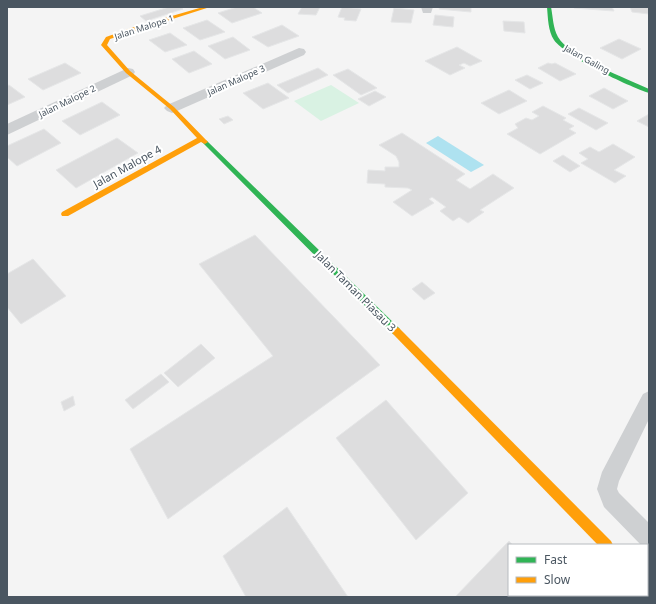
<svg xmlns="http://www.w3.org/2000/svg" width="656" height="604" font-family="'Noto Sans',sans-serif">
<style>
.green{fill:#d9f2e3}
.water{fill:#aee2f0}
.building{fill:#ddddde;stroke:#e5e6e7}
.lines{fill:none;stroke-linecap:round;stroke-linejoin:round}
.lane{fill:#ced0d2;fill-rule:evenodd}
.street{fill:#ced0d2;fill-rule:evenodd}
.fast{fill:#30b455;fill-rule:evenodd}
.slow{fill:#ff9f0a;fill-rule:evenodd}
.labels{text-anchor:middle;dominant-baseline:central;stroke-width:4;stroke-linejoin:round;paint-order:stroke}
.far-street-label{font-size:9px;fill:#4a5661;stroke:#fff}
.street-label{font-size:11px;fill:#4a5661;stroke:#fff}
</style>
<rect width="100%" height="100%" fill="#f4f4f4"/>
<path class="green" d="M331,85l28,18 -38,18 -27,-20z"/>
<path class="water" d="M438,136l46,29 -13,7 -45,-29z"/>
<g class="building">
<path d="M169,7h11l3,2 -37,12 -6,-5z"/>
<path d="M237,7h16l9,6 -30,10 -14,-10z"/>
<path d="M302,7h18l-4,8 -18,-1z"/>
<path d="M342,7l19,2 -5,12 -12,-1 1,-2 -7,-1z"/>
<path d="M440,7h31v5l-32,-3z"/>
<path d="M573,7h39l2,4 -40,-3z"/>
<path d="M630,7h19v7l-17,-2z"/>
<path d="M394,8l20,2 -3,13 -20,-1z"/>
<path d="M435,15l19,2 -1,10 -20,-2z"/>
<path d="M207,20l18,12 -25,8 -17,-12z"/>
<path d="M503,21l21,1 1,11 -21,-2z"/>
<path d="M282,25l17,11 -31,11 -16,-10z"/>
<path d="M170,33l17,12 -22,7 -16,-12z"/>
<path d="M233,37l17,13 -25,9 -17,-13z"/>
<path d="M619,39l22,10 -19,10 -22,-11z"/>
<path d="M457,47l25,14 -12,5 -6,-3 -5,2 6,3 -15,7 -25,-14z"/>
<path d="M194,51l18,13 -23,9 -17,-14z"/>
<path d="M65,63l16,10 -38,17 -15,-11z"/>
<path d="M548,63l4,1 3,-1 21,11 -16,7 -22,-13z"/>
<path d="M318,68l10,7 -40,18 -11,-8z"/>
<path d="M348,69l29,19 -16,7 -28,-20z"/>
<path d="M527,75l16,8 -13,6 -15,-9z"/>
<path d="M268,83l21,15 -26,11 -20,-16z"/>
<path d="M9,85l16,12 -18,8v-19z"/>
<path d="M604,88l24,13 -15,8 -24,-13z"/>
<path d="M509,90l18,11 -28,13 -18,-11z"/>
<path d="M375,91l11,6 -17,9 -11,-7z"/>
<path d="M102,102l18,13 -40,20 -18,-14z"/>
<path d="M543,106l23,12 -3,2 11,6 -5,3 7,4 -36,21 -33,-20 11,-6 -3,-4 11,-6 6,2 7,-4 -7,-4z"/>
<path d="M579,108l29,15 -12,7 -28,-16z"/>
<path d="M649,114v13l-12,-6z"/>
<path d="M228,116l5,4 -9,4 -5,-5z"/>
<path d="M44,129l17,14 -44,23 -10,-9v-11z"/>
<path d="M402,133l63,41 -9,6 14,9 23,-15 21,14 -34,22 4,2 -16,11 -9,-6 -6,4 -13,-10 6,-4 -14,-10 -3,2 5,4 -22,13 -19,-14 19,-12 -4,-2 -23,-1v-3l-18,-1 1,-13 17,1v-4h14v-5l-3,-6 -17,-11z"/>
<path d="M117,138l21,15 -62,35 -20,-18z"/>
<path d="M613,144l22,13 -21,13 12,6 -11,7 -34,-20 7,-4 -9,-6 11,-6 9,5z"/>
<path d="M563,155l17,11 -10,6 -17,-11z"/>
<path d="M255,235l125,130 -212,154 -38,-70 143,-93 -74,-92z"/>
<path d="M33,259l33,37 -45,28 -14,-17v-33z"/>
<path d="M422,282l13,11 -11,7 -12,-11z"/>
<path d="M201,344l14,14 -37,29 -14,-14z"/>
<path d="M161,374l8,8 -36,27 -8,-9z"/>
<path d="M73,396l2,9 -11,6 -3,-9z"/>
<path d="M386,400l82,93 -52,47 -80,-102z"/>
<path d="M287,507l61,90h-102l-23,-41z"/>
<path d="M509,541l4,4h-4v50h49l2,2h-103l-1,-1z"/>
</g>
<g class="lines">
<path class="lane" d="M649,391v28l-30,62 -2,8 2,4 30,30v26l-2,-1v-3h-6l-37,-38 -7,-18 5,-17 41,-78z"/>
<g class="street">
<path d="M421,7h12l-2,6h-8z"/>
<path d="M299,48l5,1 2,3 -2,3 -127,56 -5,2 -5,-2 -3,-3 3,-3z"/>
<path d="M128,68l5,1 2,3 -2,3 -126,60v-11z"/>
<path d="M647,570l2,1v26h-13l-1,-2h12z"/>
</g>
<g class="fast">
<path d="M547,7h4c2,10 2,21 7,30 11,20 70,42 91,52v4c-21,-7 -83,-36 -95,-53 -6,-9 -6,-22 -7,-33z"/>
<path d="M205,140l2,1 192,187 2,3 -2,3 -3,1 -3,-1 -190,-191 -1,-1z"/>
</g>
<g class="slow">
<path d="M203,7h7l-100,32 -3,6 23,26 44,36 34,35 -3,2 -4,-2 -133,74h-6l-1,-2 1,-2 135,-74 -27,-29 -44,-36 -25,-28 5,-8 28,-10z"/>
<path d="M396,327l3,1 212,213 2,4h-15l-205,-211 -2,-3 2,-3z"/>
</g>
</g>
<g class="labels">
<g class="far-street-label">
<text transform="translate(144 27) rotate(-18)">Jalan Malope 1</text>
<text transform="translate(587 59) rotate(29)">Jalan Galing</text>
<text transform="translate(236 80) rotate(-24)">Jalan Malope 3</text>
<text transform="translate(67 101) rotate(-26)">Jalan Malope 2</text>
</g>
<g class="street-label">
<text transform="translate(127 166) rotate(-29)">Jalan Malope 4</text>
<text transform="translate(356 291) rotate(45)">Jalan Taman Piasau 3</text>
</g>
</g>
<rect width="656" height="604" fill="none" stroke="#4a5661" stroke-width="16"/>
<rect x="508" y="544" width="140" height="52" fill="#ffffff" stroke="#b7bbc0"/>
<rect x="516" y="557" width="20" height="6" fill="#30b455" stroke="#b7bbc0"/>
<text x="544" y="564" font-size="12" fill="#4a5661">Fast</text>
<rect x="516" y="577" width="20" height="6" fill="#ff9f0a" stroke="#b7bbc0"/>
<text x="544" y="584" font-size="12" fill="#4a5661">Slow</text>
</svg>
